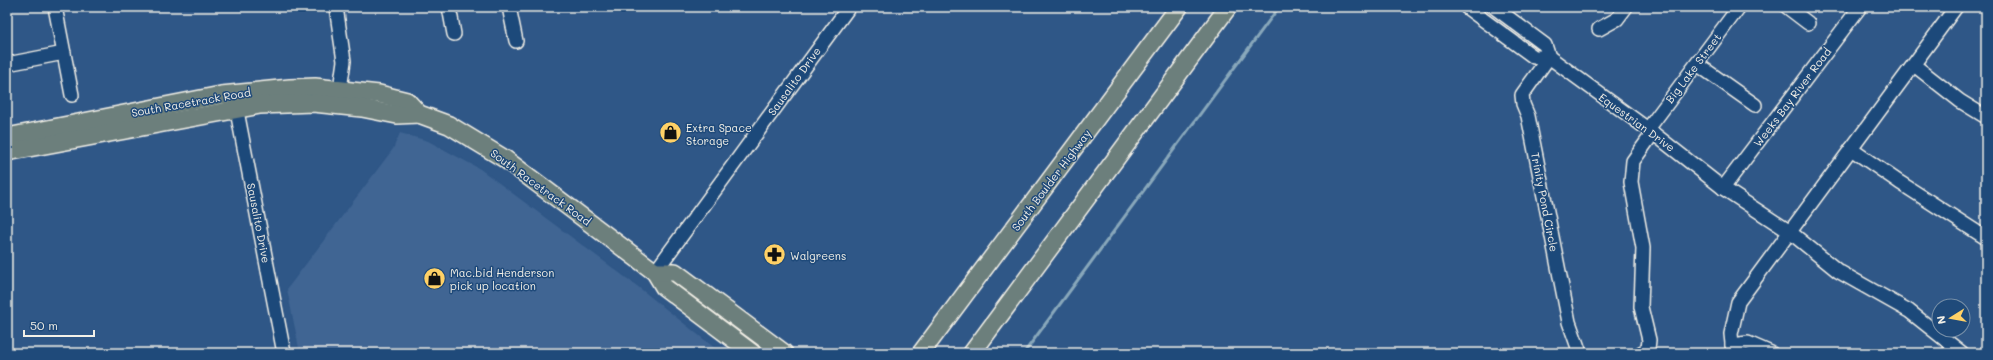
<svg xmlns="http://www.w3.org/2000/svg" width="1993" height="360" font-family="Mali,sans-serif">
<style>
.built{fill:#406593}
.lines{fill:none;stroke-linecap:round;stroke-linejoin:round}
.stream{stroke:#89a8bb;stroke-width:3}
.minor-casing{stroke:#f4f1e8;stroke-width:16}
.major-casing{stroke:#f4f1e8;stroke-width:20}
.minor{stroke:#1f4a7a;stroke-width:13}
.major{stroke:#6c7f7c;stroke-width:17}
.labels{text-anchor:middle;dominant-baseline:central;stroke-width:3;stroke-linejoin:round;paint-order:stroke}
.street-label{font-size:11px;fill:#f4f1e8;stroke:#1f4a7a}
.poi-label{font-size:11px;fill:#f4f1e8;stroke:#1f4a7a;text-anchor:start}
</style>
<rect width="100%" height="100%" fill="#2f5787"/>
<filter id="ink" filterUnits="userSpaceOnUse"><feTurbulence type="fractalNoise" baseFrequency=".025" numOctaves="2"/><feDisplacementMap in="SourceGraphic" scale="8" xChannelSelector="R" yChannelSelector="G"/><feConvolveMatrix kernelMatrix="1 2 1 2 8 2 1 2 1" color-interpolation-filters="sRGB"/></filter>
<g filter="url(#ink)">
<path class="built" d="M400,133l28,8 52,28 157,117 84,67h-421l-13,-64 106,-140z"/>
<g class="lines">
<path class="stream" d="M1024,353l255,-346"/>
<defs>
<g id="minor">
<path d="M55,7l17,88"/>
<path d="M336,7l8,54 -4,28"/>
<path d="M449,7l5,27"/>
<path d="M509,7l7,34"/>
<path d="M1466,7l68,50h15"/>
<path d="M1494,7l51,38 4,12 104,76 70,55 67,44 48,39 71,40 53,42"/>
<path d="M1787,7l21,16"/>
<path d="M1599,29l18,-10 9,-12"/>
<path d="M1549,57l-27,38 1,9 5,12 41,206 11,31"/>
<path d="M7,64l57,-11"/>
<path d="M1697,64l58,41"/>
<path d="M1914,65l46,36 26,16"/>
<path d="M235,101l49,252"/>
<path d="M1648,129l91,-122"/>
<path d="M1851,149l48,33 87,56"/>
<path d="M1723,188l137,-181"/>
<path d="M655,272l194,-265"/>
<path d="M1732,345l16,-2 23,10"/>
<path d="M1641,353l7,-4 1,-9 -8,-33 2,-59 -12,-66 2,-21 20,-28"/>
<path d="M1733,353l-2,-19 7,-32 218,-295"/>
</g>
<g id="major">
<path d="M7,137l214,-42 69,-7 25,-1 64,7 28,7 12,13 30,11 56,34 150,113 9,15 88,66"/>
<path d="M7,152l253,-47 53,-2 49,5 35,7 22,-1"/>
<path d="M655,272h20l109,81"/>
<path d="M921,353l258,-346"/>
<path d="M972,353l256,-346"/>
</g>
</defs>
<use href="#minor" class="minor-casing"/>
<use href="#major" class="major-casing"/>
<use href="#minor" class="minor"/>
<use href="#major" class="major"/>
</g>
</g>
<defs>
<symbol id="shop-disc" viewBox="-11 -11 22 22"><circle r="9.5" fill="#ffd166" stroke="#1f4a7a"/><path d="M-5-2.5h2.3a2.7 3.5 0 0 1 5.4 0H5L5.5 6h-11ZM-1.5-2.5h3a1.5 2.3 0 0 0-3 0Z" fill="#111"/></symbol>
<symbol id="pharmacy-disc" viewBox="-11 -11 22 22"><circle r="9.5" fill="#ffd166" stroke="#1f4a7a"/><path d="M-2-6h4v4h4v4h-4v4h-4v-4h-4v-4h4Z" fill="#111"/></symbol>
</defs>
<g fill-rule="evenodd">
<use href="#shop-disc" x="658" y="120" width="25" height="25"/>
<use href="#pharmacy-disc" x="762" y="242" width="25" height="25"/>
<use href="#shop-disc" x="422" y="266" width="25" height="25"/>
</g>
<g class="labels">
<g class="street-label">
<text transform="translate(1693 68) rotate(-53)">Big Lake Street</text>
<text transform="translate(794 81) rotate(-54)">Sausalito Drive</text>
<text transform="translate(1792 97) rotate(-53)">Weeks Bay River Road</text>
<text transform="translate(191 102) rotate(-10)">South Racetrack Road</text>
<text transform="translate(1637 122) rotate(36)">Equestrian Drive</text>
<text transform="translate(1051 180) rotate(-53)">South Boulder Highway</text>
<text transform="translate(541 187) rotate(36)">South Racetrack Road</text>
<text transform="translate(1545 202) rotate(79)">Trinity Pond Circle</text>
<text transform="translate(259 223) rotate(79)">Sausalito Drive</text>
</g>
<g class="poi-label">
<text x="686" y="127">Extra Space<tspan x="686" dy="13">Storage</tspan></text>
<text x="790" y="255">Walgreens</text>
<text x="450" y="272">Mac.bid Henderson<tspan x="450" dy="13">pick up location</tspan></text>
</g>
</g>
<rect width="1993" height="360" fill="none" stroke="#1f4a7a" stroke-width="24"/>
<rect x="12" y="12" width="1969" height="336" fill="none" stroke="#f4f1e8" stroke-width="1.5" filter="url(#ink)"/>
<g transform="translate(1951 318) rotate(259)"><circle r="19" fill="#1f4a7a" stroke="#748da6"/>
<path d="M0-3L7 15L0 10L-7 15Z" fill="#ffd166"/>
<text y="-6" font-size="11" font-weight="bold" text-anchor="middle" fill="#f4f1e8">N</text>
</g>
<path d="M24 330v6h70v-6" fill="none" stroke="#f4f1e8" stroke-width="2"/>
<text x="30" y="330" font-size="12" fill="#f4f1e8" stroke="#1f4a7a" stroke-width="3" paint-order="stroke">50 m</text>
</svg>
